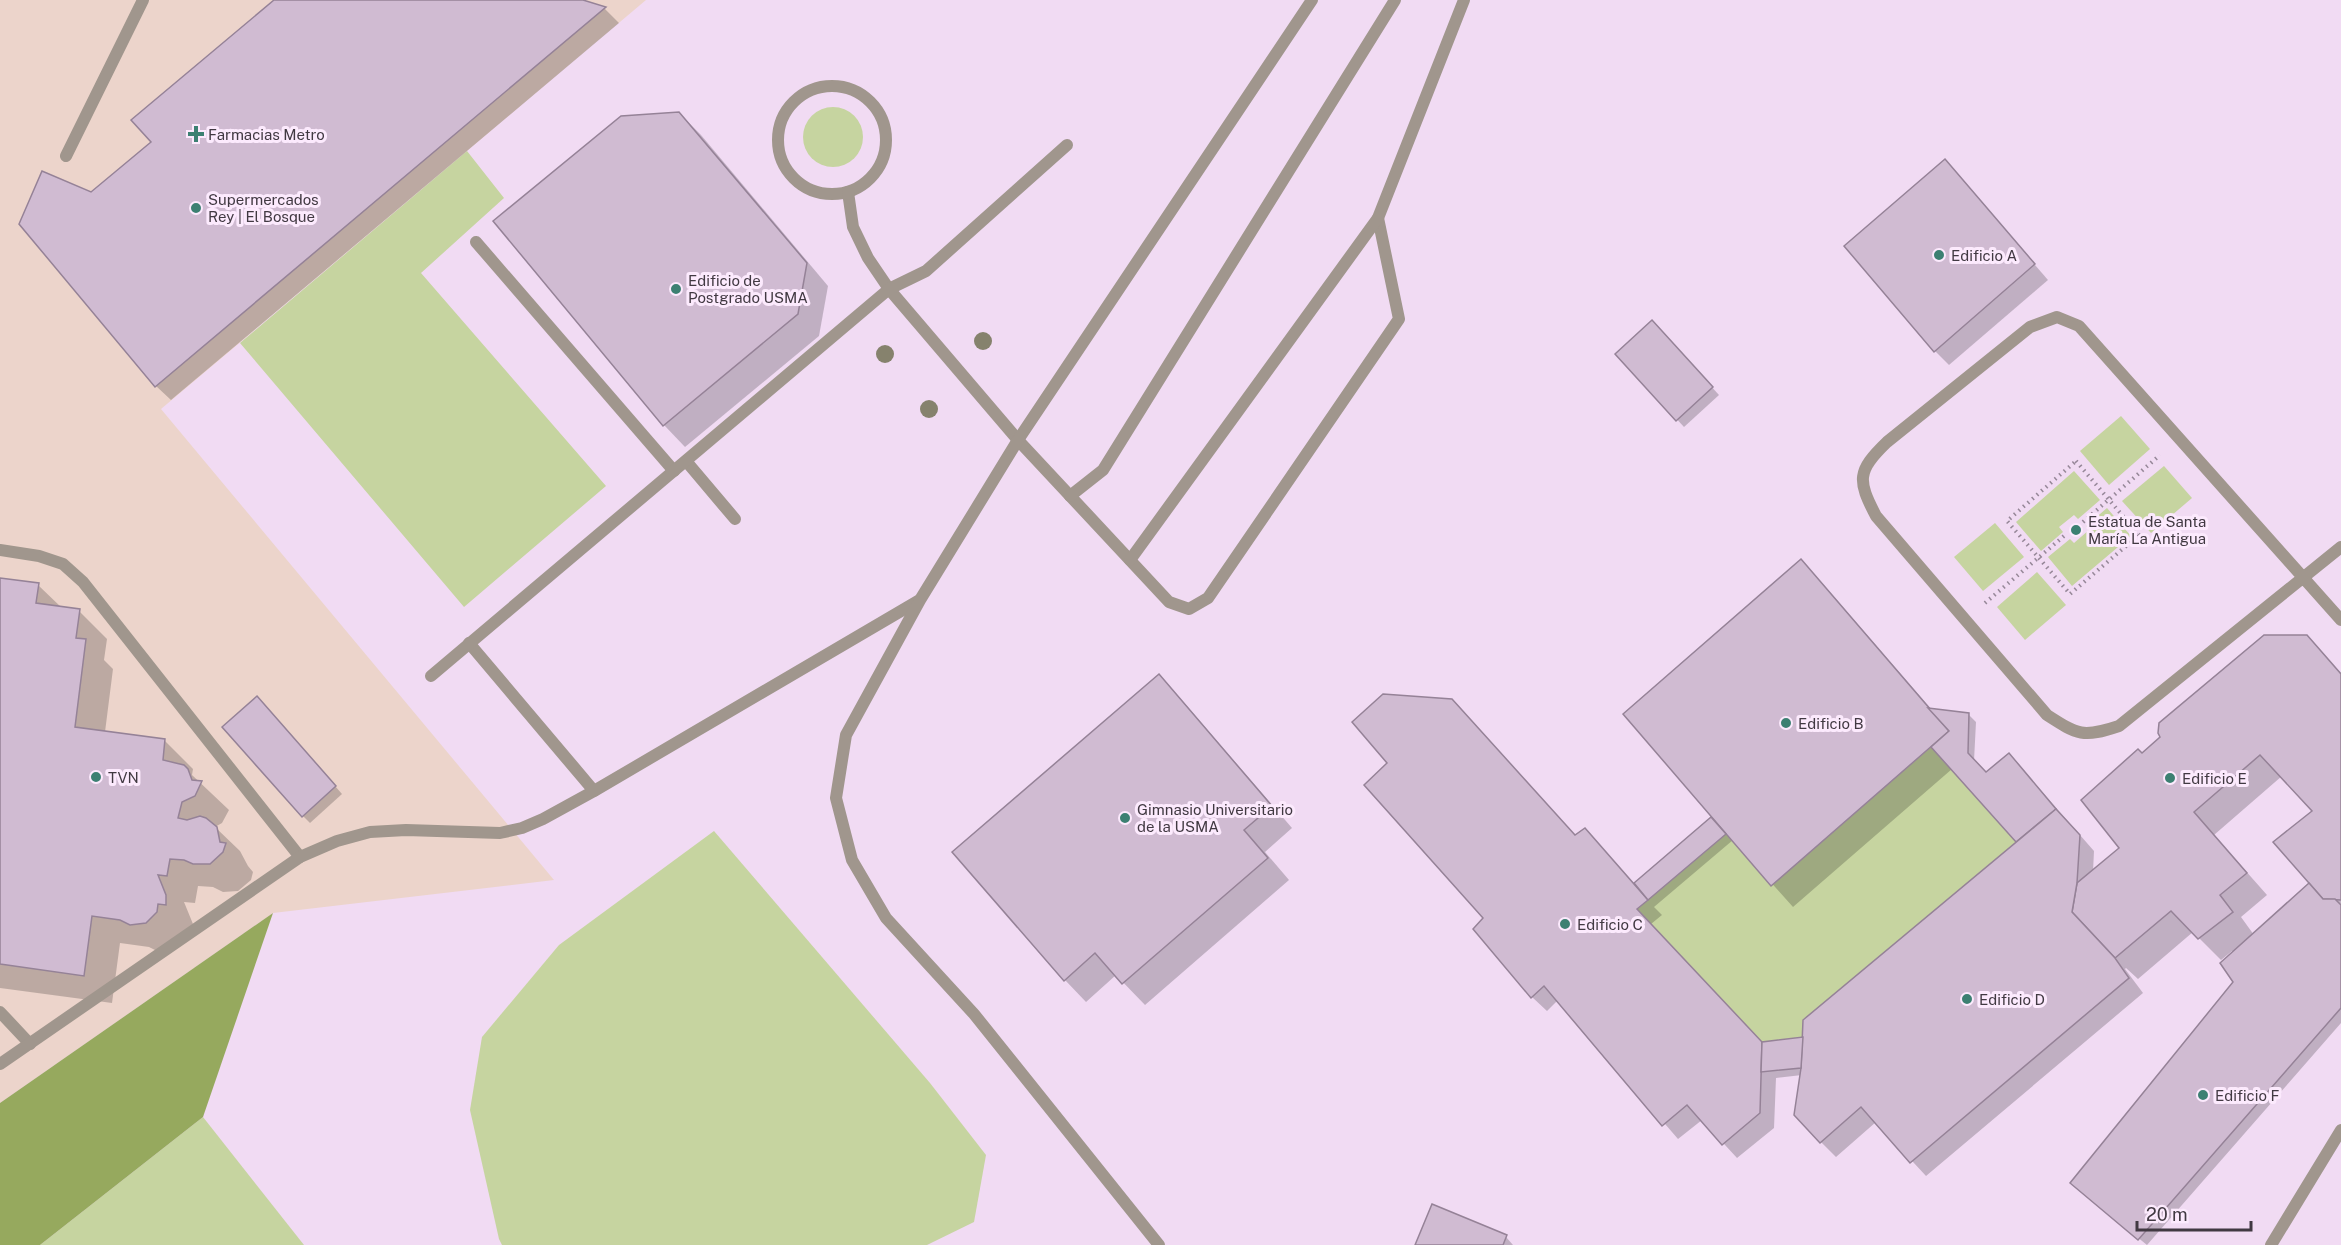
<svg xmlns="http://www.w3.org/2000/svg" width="2341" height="1245" font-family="'Public Sans',sans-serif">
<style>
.commercial{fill:#ecd4cb}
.green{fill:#c6d4a0}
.forest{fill:#96a95e}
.shadow{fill:#0003;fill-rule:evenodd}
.building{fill:#d0bbd2;stroke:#958297;stroke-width:1.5}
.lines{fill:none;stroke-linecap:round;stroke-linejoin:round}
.path{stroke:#978899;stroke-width:4;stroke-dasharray:1.5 4.5;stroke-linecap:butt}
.lane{stroke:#a0968d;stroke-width:12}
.street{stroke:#a0968d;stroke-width:12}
.tree{fill:#86826d}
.poi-dot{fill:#3c8072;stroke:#fceafd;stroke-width:2}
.labels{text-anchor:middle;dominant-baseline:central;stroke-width:6;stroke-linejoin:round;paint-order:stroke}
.poi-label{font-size:15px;fill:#413942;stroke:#fceafd;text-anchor:start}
</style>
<rect width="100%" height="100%" fill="#f1dbf3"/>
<path class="commercial" d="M0,0h646l-485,409 393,471 -281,33 -273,190z"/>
<g class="green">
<circle cx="833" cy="137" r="30"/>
<path d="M467,151l37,47 -83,75 185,213 -142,121 -224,-264z"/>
<path d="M2121,416l29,33 -41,36 -29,-34z"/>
<path d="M2164,466l28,32 -41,35 -29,-32z"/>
<path d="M2074,471l26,29 -22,19 -4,-4 -15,12 4,5 -22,19 -25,-29z"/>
<path d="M2107,508l24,28 -59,50 -24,-29 22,-18 4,4 15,-13 -3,-4z"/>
<path d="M1995,523l29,34 -41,34 -29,-34z"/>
<path d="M2037,572l29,33 -41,35 -28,-33z"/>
<path d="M1931,747l85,95 -213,195 -41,5 -125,-133 89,-75 45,52z"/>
<path d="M714,831l216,252 56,72 -12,67 -47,23h-425l-3,-6 -29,-129 12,-73 77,-92z"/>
<path d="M203,1117l101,128h-264z"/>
</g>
<path class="forest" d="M273,913l-70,204 -163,128h-40v-142z"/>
<g class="shadow">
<path d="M276,0h302l27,9 14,14 -448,377 -15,-14 -65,-192 62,-52z"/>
<path d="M679,113l22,22 127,151 -9,50 -134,111 -21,-22 -169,-204z"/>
<path d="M1945,161l103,119 -99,85 -14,-14z"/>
<path d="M1659,329l60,66 -35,32 -67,-73z"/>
<path d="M1801,561l21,22 110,127 37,5 7,7 -2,39 12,13 30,-12 78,89 -1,21 28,-24 21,-93 164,-118 35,36v350l-194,222 -68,-55 156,-207 -3,-32 -11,9 -28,-28 -55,47 -12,-11 -1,1 18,24 -217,183 -50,-54 -40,35 -15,-15 -19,-67 -26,3 -2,50 -37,30 -35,-38 -24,19 -120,-139 -11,11 -15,-14 -47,-79 100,-88 50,55 76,-66 8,8 1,-2zM1952,769l67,73 -215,196 -41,6 -112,-120 11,-9 -8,-8 79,-67 60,67zM2282,776l32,35 -3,72 -57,52 -13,-18 26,-22 -53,-60z"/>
<path d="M0,580l38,5 24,23 17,3 28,28 -3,21 9,9 -8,63 60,9 28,28 -1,6 37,35 -7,13 -7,4 25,24 8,15 5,6 -2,8 -13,11 -15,1 -10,-5 -15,-1 -3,17 -11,-1 9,22 -34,28 -10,-5 -29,-4 -8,60 -112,-15z"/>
<path d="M1159,676l21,22 112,130 -27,24 24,28 -144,125 -29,-30 -30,27 -21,-22z"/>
<path d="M264,705l78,89 -32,29 -7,-7z"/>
<path d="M1506,1237l7,8h-96z"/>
</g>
<g class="building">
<path d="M274,0h309l23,7 -451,380 -136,-163 23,-53 49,21 60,-50 -20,-22z"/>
<path d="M679,112l128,151 -9,51 -135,112 -170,-205 128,-105z"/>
<path d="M1945,159l90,105 -101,88 -90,-106z"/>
<path d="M1652,320l61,67 -37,34 -61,-67z"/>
<path d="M1801,559l148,172 -178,155 -148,-172z"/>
<path d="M0,578l39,5 -3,20 44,6 -4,29 10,1 -11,88 90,12 -2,21 21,5 4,4 4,11 10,1 -7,15 -13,6 -4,16 9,2 13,-4 6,2 11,9 3,15 6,1 -3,9 -13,12h-17l-9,-4 -14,-1 -3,17 -9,-1 8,20v10l-8,-1 -1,8 -11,11 -16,2 -10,-5 -28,-4 -8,60 -84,-12z"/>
<path d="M2264,635h43l34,39v226l-18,-1 -50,-57 39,-31 -52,-56 -66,57 53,61 -27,22 13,17 -35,27 -27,-28 -56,47 -43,-46 5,-29 42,-35 -38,-48 57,-51 4,4 18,-16 -2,-4 1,-10z"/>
<path d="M1159,674l113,132 -28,24 24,28 -146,126 -27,-31 -31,28 -112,-129z"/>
<path d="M1383,694l69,5 123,136 10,-7 63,72 -11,9 125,133 -2,71 -38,32 -35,-40 -25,21 -118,-140 -13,12 -58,-69 10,-11 -119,-133 23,-22 -35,-41z"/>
<path d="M257,696l79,90 -34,31 -80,-90z"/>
<path d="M1928,708l41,5 -1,40 18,19 23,-19 47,56 -40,33 -85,-95 18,-16z"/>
<path d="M2056,809l24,26 -3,48 -5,29 43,46 14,20 -219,185 -49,-56 -41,36 -26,-28 7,-47 2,-48z"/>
<path d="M1711,817l15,17 -78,66 -14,-17z"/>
<path d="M2309,883l14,16h12l6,6v103l-203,232 -68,-57 163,-201 -13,-19z"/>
<path d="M1803,1037l-2,31 -40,4 1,-30z"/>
<path d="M1432,1204l75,31 -4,10h-88z"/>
</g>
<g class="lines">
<g class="path">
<path d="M2076,461l63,74 -69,59 -63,-73z"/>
<path d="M2083,522l77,-67"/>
<path d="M1985,603l79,-67"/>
</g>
<g class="lane">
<circle cx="832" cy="140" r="54"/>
<path d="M66,156l77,-156"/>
<path d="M848,192l5,35 15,31 21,31 129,151 151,162 20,7 19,-11 191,-279 -21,-101"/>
<path d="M476,242l198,229"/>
<path d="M686,461l49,58"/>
<path d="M1070,496l33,-26 292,-470"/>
<path d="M2341,547l-222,179c-36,12 -41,9 -72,-11l-171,-199c-19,-36 -19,-45 11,-74l143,-115 27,-10 22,9c88,98 175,196 262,294"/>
<path d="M0,550l39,6 24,8 20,18 217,275"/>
<path d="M1130,560l248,-342 86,-218"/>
<path d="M469,643l125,148"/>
<path d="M431,676l458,-387 37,-18 141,-126"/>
<path d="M0,1012l30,32"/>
<path d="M0,1064l300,-207 37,-16 33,-9 36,-2 94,3 22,-5 21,-9 51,-28 324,-190"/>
<path d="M1159,1245l-185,-231 -88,-96 -34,-58 -16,-62 10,-63 74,-135 98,-160 294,-440"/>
</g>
<path class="street" d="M2271,1245l70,-115"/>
</g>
<g class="tree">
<circle cx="983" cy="341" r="9"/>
<circle cx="885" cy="354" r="9"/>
<circle cx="929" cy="409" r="9"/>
</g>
<g class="poi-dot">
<path d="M193 125h6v6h6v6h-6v6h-6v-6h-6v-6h6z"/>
<circle cx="196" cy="208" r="6"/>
<circle cx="1939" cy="255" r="6"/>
<circle cx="676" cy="289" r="6"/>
<circle cx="2076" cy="530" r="6"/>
<circle cx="1786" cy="723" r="6"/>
<circle cx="96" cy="777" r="6"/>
<circle cx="2170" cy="778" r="6"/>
<circle cx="1125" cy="818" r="6"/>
<circle cx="1565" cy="924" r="6"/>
<circle cx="1967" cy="999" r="6"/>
<circle cx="2203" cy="1095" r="6"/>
</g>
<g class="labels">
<g class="poi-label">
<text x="208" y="134">Farmacias Metro</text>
<text x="208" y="199">Supermercados<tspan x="208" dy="17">Rey | El Bosque</tspan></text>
<text x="1951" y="255">Edificio A</text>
<text x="688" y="280">Edificio de<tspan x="688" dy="17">Postgrado USMA</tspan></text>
<text x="2088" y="521">Estatua de Santa<tspan x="2088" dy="17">María La Antigua</tspan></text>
<text x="1798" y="723">Edificio B</text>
<text x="108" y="777">TVN</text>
<text x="2182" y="778">Edificio E</text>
<text x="1137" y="809">Gimnasio Universitario<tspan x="1137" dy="17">de la USMA</tspan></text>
<text x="1577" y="924">Edificio C</text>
<text x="1979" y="999">Edificio D</text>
<text x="2215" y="1095">Edificio F</text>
</g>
</g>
<path d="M2137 1221v9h114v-9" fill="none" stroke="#413942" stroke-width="3"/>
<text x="2146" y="1221" font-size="18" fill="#413942" stroke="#fceafd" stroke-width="4.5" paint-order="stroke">20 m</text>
</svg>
